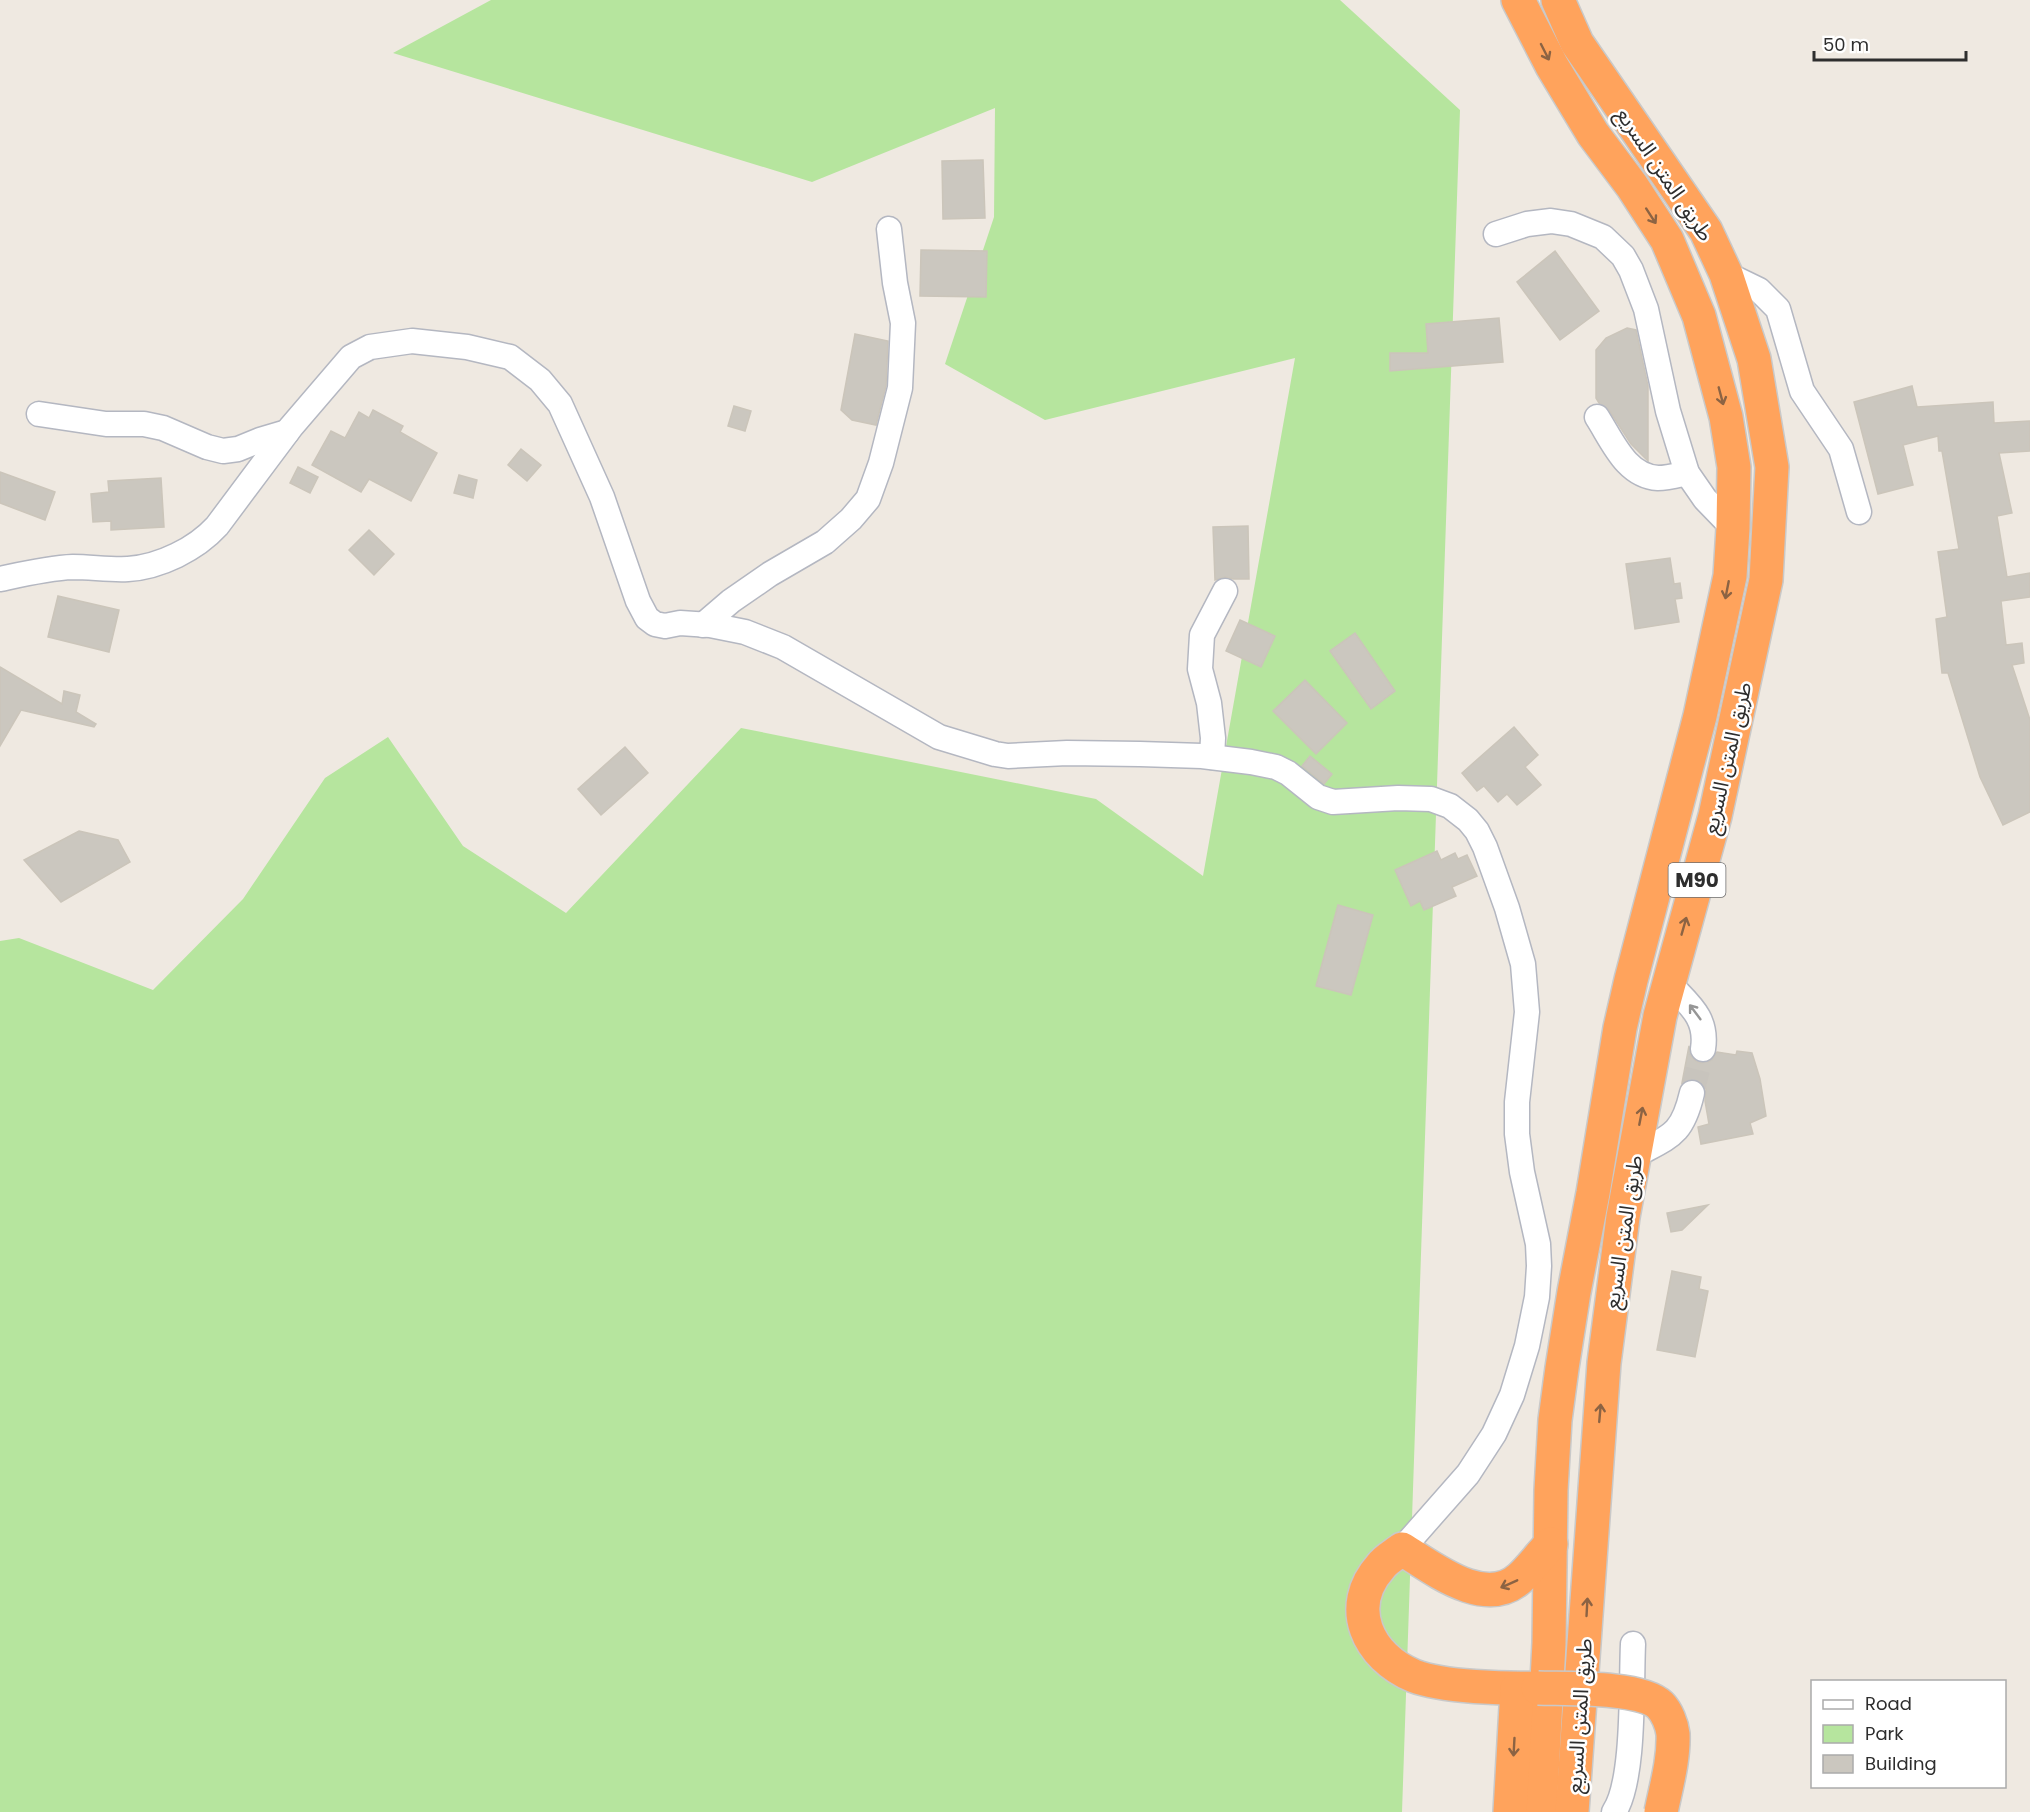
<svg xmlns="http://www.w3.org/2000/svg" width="2030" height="1812" font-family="Poppins,'Noto Sans Arabic',sans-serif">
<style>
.green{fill:#b6e59e}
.building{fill:#cbc7bf;stroke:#cbc5ba;stroke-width:1.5}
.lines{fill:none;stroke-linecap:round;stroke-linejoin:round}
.minor-tunnel{stroke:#c8c4bd;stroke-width:24;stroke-dasharray:24 12;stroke-linecap:butt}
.minor-casing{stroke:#b4b7c1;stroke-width:27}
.highway-casing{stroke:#c9c9c9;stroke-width:36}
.minor{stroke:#fff;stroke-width:24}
.highway{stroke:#ffa35c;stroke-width:33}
.highway-bridge-casing{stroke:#c9c9c9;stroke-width:36;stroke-linecap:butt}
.highway-bridge{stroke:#ffa35c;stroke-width:33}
.oneway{stroke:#8c6343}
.oneway2{stroke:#969696}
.labels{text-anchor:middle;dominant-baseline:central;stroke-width:5;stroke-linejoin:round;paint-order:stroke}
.shield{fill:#fff;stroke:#6d6d6d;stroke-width:1.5}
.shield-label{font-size:20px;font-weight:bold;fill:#2e2e2e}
.street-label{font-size:21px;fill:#2e2e2e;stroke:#fff}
</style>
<rect width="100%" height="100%" fill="#efe9e1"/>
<path class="green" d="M491,0h849l120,110 -58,1702h-1402v-871l19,-3 134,52 90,-91 82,-121 63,-41 75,109 103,67 175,-185 355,71 107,77 92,-518 -250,62 -100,-56 49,-147 1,-109 -183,74 -419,-129z"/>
<g class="building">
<path d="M983,160l2,58 -42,1 -1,-58z"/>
<path d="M921,250l66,1 -1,46 -66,-1z"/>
<path d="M1555,251l44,60 -39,29 -43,-58z"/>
<path d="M1499,318l4,44 -113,9v-18h38l-2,-29z"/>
<path d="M1627,328l9,2 12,56v75l-17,-17 -22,-34 -10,-7 -3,-5v-48l10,-12z"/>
<path d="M855,334l33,7 -2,45 -10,39 -24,-5 -11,-10z"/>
<path d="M1912,386l5,21 76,-5 1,21 36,-2v30l-31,2 13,60 -15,3 10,61 23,-4v24l-29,4 5,44 16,-2 2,20 -12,2 18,55v92l-27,13 -23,-48 -32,-104h-6l-6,-54 11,-2 -9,-65 21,-3 -17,-98h-3l-1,-15 -35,9 10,40 -35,9 -24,-92z"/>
<path d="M734,406l17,5 -6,20 -17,-5z"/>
<path d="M373,410l30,16 -3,6 37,21 -26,48 -42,-22 -8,13 -49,-27 19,-34 14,7 14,-26 10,6z"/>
<path d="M521,449l20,16 -14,16 -19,-16z"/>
<path d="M298,467l20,10 -8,16 -20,-10z"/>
<path d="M0,472l55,20 -10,28 -45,-17z"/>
<path d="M459,475l18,5 -4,18 -19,-5z"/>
<path d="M161,478l3,49 -53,3v-9l-18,1 -2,-28 18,-2 -1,-11z"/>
<path d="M1248,526l1,53h-16l-8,-2 -10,3 -2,-53z"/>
<path d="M369,530l25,24 -20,21 -25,-25z"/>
<path d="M1670,558l4,26 6,-1 2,15 -7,1 4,23 -44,7 -9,-65z"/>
<path d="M58,596l61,14 -10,42 -61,-15z"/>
<path d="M1240,620l35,16 -14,31 -35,-16z"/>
<path d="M1355,633l40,58 -24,18 -41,-58z"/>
<path d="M0,667l62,37 2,-13 16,4 -4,17 20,12 -2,3 -73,-17 -21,36z"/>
<path d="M1305,680l42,43 -31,31 -43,-43z"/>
<path d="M1514,727l24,28 -13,12 16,18 -24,20 -10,-11 -9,8 -14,-16 -7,5 -15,-18z"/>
<path d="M625,747l23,26 -47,42 -23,-26z"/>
<path d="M1310,756l22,18 -8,10 -22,-18z"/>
<path d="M79,831l39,9 12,22 -69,40 -37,-42z"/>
<path d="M1437,851l4,9 14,-7 3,6 9,-4 10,21 -25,11 4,9 -32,14 -4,-9 -9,5 -16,-36z"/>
<path d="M1338,905l35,10 -22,80 -35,-9z"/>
<path d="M1689,1046l2,10 5,5 5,2 9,-2 7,-9 19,3 1,-4 15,2 8,26 6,37 -16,7 3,11 -52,10 -3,-17 11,-3 -4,-23 1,-12 -4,-6 -7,-4h-7l-6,4z"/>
<path d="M1708,1205l-26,25 -11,2 -4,-19z"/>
<path d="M1672,1271l29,6 -2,12 9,2 -13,66 -38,-7z"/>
</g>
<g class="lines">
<path class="minor-tunnel" d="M1692,1093l11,-44"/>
<defs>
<g id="minor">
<path d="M1496,234l31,-10 24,-3 20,3 32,13 20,19 8,14 15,39 22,102 19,62 18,26 28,29"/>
<path d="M1726,274l33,16 19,19 24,82 39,58 18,63"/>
<path d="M39,414l67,10h38l19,4 44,19 16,4 15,-2 22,-9 27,-8"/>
<path d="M1597,417c16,25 29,59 61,61 10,0 20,-3 29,-5"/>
<path d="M0,579c23,-5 48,-11 73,-12 18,0 37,3 55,2 32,-2 68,-20 89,-43l74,-99 60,-70 19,-10 42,-6 55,6 43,10 30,23 20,24 42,93 36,104 9,17 8,6 10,2 15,-3 30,2 35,7 38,15 156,90 56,17 13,2 59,-3 73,1 62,2 49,6 25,5 12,6 30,24 15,5 65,-4 33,1 19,7 18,14 9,11 8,16 22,61 16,56 4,48 -10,90v32l5,38 16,72 1,22 -2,31 -10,49 -15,49 -18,39 -26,40 -66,75"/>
<path d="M703,625l28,-24 39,-27 55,-32 26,-23 17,-20 13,-36 19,-75 3,-65 -8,-40 -6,-54"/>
<path d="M1212,757l1,-19 -4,-35 -9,-34 2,-34 23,-44"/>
<path d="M1669,983c19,21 39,34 34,66"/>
<path d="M1634,1156c36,-20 48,-20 58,-63"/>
<path d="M1614,1812c21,-31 17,-128 19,-168"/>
</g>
<g id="highway">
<path d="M1518,0l34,66 41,68 39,52 35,54 32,76 27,101 8,50 -1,61 -3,48 -30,140 -69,264 -11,48 -27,165 -19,99 -12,76 -7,52 -4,70 -2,153 -9,169"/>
<path d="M1558,0l19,43 129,188 20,43 28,85 18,108 -6,113 -51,236 -55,200 -37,201 -19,146 -32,449"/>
<path d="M1538,1688c-31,1 -96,-1 -124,-12 -46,-19 -70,-69 -33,-110 5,-7 15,-12 21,-17 31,19 83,61 118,29 11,-10 20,-23 31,-34"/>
<path d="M1510,1812l7,-123"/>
</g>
</defs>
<use href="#minor" class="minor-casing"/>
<use href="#highway" class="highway-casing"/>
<use href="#minor" class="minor"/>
<use href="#highway" class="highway"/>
<defs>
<path id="highway-bridge" d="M1538,1688c28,1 102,-2 122,17 7,7 12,20 13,29 1,26 -7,53 -12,78"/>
</defs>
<use href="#highway-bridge" class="highway-bridge-casing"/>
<use href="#highway-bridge" class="highway-bridge"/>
</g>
<defs><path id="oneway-shaft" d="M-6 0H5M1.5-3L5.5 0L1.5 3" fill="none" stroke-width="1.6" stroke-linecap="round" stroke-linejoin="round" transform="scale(1.5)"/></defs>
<g class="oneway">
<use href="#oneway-shaft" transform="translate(1545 52) rotate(63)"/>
<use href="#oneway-shaft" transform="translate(1651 216) rotate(57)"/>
<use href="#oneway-shaft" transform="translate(1721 396) rotate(75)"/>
<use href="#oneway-shaft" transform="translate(1727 590) rotate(101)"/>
<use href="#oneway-shaft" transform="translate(1684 926) rotate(-74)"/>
<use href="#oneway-shaft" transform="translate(1641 1116) rotate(-79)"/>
<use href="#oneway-shaft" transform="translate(1600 1413) rotate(-85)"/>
<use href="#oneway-shaft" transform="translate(1509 1584) rotate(156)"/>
<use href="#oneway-shaft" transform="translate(1587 1607) rotate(-87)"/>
<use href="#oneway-shaft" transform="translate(1514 1747) rotate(93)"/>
</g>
<use class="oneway2" href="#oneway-shaft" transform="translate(1695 1012) rotate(-127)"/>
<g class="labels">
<rect class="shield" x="1668.5" y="863" width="57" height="34" rx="4.5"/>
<g class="shield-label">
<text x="1697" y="880">M90</text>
</g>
<g class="street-label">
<text transform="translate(1665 174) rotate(56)">طريق المتن السريع</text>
<text transform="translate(1727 758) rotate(-77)">طريق المتن السريع</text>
<text transform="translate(1623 1232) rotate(-81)">طريق المتن السريع</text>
<text transform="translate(1579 1716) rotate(-86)">طريق المتن السريع</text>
</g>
</g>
<rect x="1811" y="1680" width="195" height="108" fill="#ffffff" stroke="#ababab" stroke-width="1.5"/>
<rect x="1823" y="1700" width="30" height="9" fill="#ffffff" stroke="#ababab" stroke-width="1.5"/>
<text x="1865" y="1710" font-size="18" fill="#2e2e2e">Road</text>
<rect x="1823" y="1725" width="30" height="18" fill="#b6e59e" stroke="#ababab" stroke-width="1.5"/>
<text x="1865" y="1740" font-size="18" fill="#2e2e2e">Park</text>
<rect x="1823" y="1755" width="30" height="18" fill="#cbc7bf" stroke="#ababab" stroke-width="1.5"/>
<text x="1865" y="1770" font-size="18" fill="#2e2e2e">Building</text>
<path d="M1814 51v9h152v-9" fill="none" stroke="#2e2e2e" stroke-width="3"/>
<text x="1823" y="51" font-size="18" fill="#2e2e2e" stroke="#ffffff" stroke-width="4.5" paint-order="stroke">50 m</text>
</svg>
